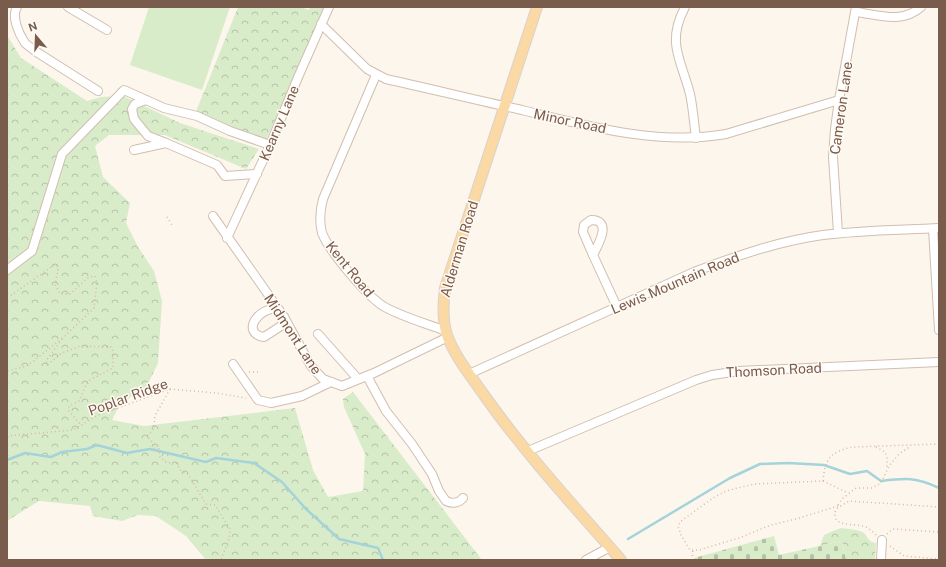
<svg xmlns="http://www.w3.org/2000/svg" width="946" height="567" font-family="'Public Sans',sans-serif">
<style>
.forest{fill:url(#forest-crowns)}
.cemetery{fill:url(#cemetery-stones)}
.pitch{fill:#d8ecc9}
.lines{fill:none;stroke-linecap:round;stroke-linejoin:round}
.stream{stroke:#a5d3da;stroke-width:2.5}
.minor-casing{stroke:#d1beb0;stroke-width:10}
.major-casing{stroke:#dad1cd;stroke-width:12}
.path{stroke:#d9b8a5;stroke-width:1.5;stroke-dasharray:1 3;stroke-linecap:butt}
.minor{stroke:#fff;stroke-width:8}
.major{stroke:#fbd9a5;stroke-width:10}
.labels{text-anchor:middle;dominant-baseline:central;stroke-width:3;stroke-linejoin:round;paint-order:stroke}
.street-label{font-size:14px;fill:#7a5c4d;stroke:#fffaf3}
</style>
<defs>
<pattern id="forest-crowns" width="20" height="18" patternUnits="userSpaceOnUse"><rect width="20" height="18" fill="#d8ecc9"/><path d="M2 6a3 3 0 1 1 6 0M12 15a3 3 0 1 1 6 0" fill="none" stroke="#b4c2a5"/></pattern>
<pattern id="cemetery-stones" width="16" height="16" patternUnits="userSpaceOnUse"><rect width="16" height="16" fill="#d8ecc9"/><path d="M2 7V4a2 2 0 0 1 4 0v3zM10 15v-3a2 2 0 0 1 4 0v3z" fill="#b4c2a5"/></pattern>
</defs>
<rect width="100%" height="100%" fill="#fdf6ec"/>
<g class="forest">
<path d="M238,7h63l8,3 1,-3h17l-62,135 -70,-28z"/>
<path d="M7,35l14,23 66,43 14,-4 22,-1 57,27 79,26 -13,20 -81,-34h-56l-14,11 8,31 27,26 -4,20 12,24 16,24 8,30 -4,62 -11,23 -27,18 -8,16 32,6 151,-18 18,62 15,27 35,-6 2,-37 -21,-47 -1,-8 10,-7 129,168h-276l-20,-24 -30,-20 -18,-1 -16,6 -29,-5 -3,-10 -51,-5 -32,20z"/>
<path d="M841,528c7,1 17,1 23,5 4,4 4,9 12,10l-1,17h-29l-4,-19 -22,5 4,-11 9,-4z"/>
</g>
<path class="cemetery" d="M774,536l5,19 63,-14 4,19h-152v-2z"/>
<path class="pitch" d="M149,7h81l-28,83 -72,-25z"/>
<g class="lines">
<g class="stream">
<path d="M7,460l18,-7 26,4 11,-5 25,-3 10,-4 30,8 23,-4 56,13 10,-4 38,5 28,19 23,26 34,31 39,9 5,12"/>
<path d="M628,539l102,-61 30,-14 28,-1 36,2 26,9 17,-3 14,10c25,-3 35,-4 58,7"/>
</g>
<defs>
<g id="minor">
<path d="M17,7c-6,10 2,27 8,36 3,3 7,5 10,8l63,40"/>
<path d="M68,7l39,23"/>
<path d="M685,7c-19,36 -4,52 5,87 3,14 4,29 6,44"/>
<path d="M856,12c23,3 46,12 65,-5"/>
<path d="M321,24l46,45 19,10c45,10 90,21 136,31 65,16 136,36 204,24l113,-34"/>
<path d="M376,75l-53,124c-3,11 -4,22 -1,34 7,18 44,62 61,73 19,11 42,17 63,25"/>
<path d="M146,100l-11,4 -3,5 2,10 14,17 18,7"/>
<path d="M134,150l32,-7 51,22 8,11 32,-2"/>
<path d="M213,216l71,101 27,49 12,13 19,7 32,-13 74,-36"/>
<path d="M591,220c22,0 7,25 2,35l-10,-23 1,-7z"/>
<path d="M933,229l6,101"/>
<path d="M838,233l-5,-76 2,-28 4,-29 17,-93"/>
<path d="M227,238l43,-93 29,-70 30,-68"/>
<path d="M593,255l24,52"/>
<path d="M7,270l25,-19 30,-97 62,-64 40,18 33,8 33,15 40,14"/>
<path d="M278,309c-19,-3 -38,24 -14,28l17,-11 3,-9"/>
<path d="M318,334l40,45"/>
<path d="M233,364l25,36 13,3 31,-7 29,-14"/>
<path d="M469,374l225,-102c42,-16 85,-31 129,-37 38,-5 78,-5 116,-7"/>
<path d="M367,376l19,35 26,33 20,30 7,17 7,10c6,3 13,2 17,-3"/>
<path d="M528,451l168,-71 16,-5 27,-4 200,-9"/>
<path d="M586,560l24,-13"/>
<path d="M881,560l1,-20"/>
</g>
<path id="major" d="M537,7l-92,281c-2,16 -3,32 2,47 8,22 24,41 37,60 41,58 90,111 137,165"/>
</defs>
<use href="#minor" class="minor-casing"/>
<use href="#major" class="major-casing"/>
<g class="path">
<path d="M167,217l5,8"/>
<path d="M7,296h3l44,-31h3l1,5 -3,15 5,9h10l18,-16 7,-2 2,6 -3,26 -29,28 -38,30 -20,5"/>
<path d="M62,339l-16,22 1,4 15,-12 18,-7 31,1 2,4v17l-25,13 -9,20 -10,5v5l12,14"/>
<path d="M249,372h9"/>
<path d="M170,389l-15,27 -2,14 -6,6 5,6 2,6 5,1 1,8 7,6 9,-1 5,9 7,3 18,30 9,1 15,24 -1,10 -8,21"/>
<path d="M7,436l66,-6 23,-14 74,-27 46,4 30,5"/>
<path d="M876,447l9,5 2,6v10"/>
<path d="M823,481c2,-23 7,-29 30,-34l86,-3"/>
<path d="M838,505l4,-6 14,-11h16l9,-5 8,-17 10,-12 12,-8"/>
<path d="M838,506l-42,13 -25,6 -32,13 -40,12h-9l-9,-15 -3,-9 2,-4 8,-6 25,-18 13,-7 28,-7 69,-3 25,12"/>
<path d="M887,534l6,-5 46,3"/>
<path d="M876,535c-3,-3 -6,-6 -10,-8 -13,-5 -36,2 -30,-18l13,-8 90,6"/>
<path d="M890,546l14,10 35,3"/>
<path d="M692,560l1,-10"/>
</g>
<use href="#minor" class="minor"/>
<use href="#major" class="major"/>
</g>
<g class="labels">
<g class="street-label">
<text transform="translate(841 108) rotate(-82)">Cameron Lane</text>
<text transform="translate(570 121) rotate(12)">Minor Road</text>
<text transform="translate(279 123) rotate(-67)">Kearny Lane</text>
<text transform="translate(459 249) rotate(-73)">Alderman Road</text>
<text transform="translate(350 269) rotate(51)">Kent Road</text>
<text transform="translate(675 283) rotate(-23)">Lewis Mountain Road</text>
<text transform="translate(293 334) rotate(57)">Midmont Lane</text>
<text transform="translate(774 370) rotate(-3)">Thomson Road</text>
<text transform="translate(128 397) rotate(-20)">Poplar Ridge</text>
</g>
</g>
<rect width="946" height="567" fill="none" stroke="#7a5c4d" stroke-width="16"/>
<g transform="translate(36 36) rotate(341)" stroke="#fffaf3" stroke-width="3" paint-order="stroke">
<path d="M0-3L7 15L0 10L-7 15Z" fill="#7a5c4d"/>
<text y="-6" font-size="11" font-weight="bold" text-anchor="middle" fill="#7a5c4d">N</text>
</g>
</svg>
